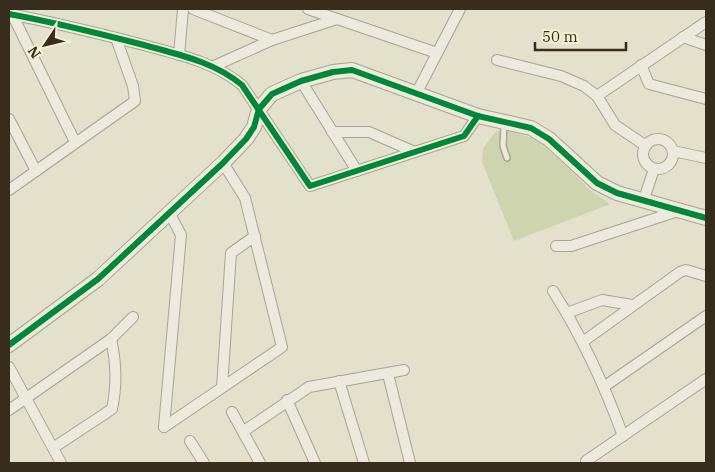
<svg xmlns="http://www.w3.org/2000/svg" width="715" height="472" font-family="'IBM Plex Serif',serif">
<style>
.green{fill:#ced4ae}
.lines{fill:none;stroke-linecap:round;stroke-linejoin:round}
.service-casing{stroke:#a8a495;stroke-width:8}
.minor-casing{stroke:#a8a495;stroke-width:12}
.tertiary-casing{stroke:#a8a495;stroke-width:16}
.service{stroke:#ece9dd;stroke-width:5}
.minor{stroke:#ece9dd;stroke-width:10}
.tertiary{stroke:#ece9dd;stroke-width:14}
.cycleway-casing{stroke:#f4f0d1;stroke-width:9}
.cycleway{stroke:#00873e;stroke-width:6}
</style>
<rect width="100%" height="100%" fill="#e3e0cc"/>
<path class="green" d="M505,130l31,9 30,27 24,24 20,14 -96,37 -32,-79 1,-13 12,-17z"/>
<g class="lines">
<defs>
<path id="service" d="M504,124l-1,22 4,12"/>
<g id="minor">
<path d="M193,9l79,31"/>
<path d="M308,9l129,44"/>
<path d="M9,14c44,8 88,19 131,30 36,10 73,17 102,41l68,101 154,-50 14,-20"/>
<path d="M12,14l63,128"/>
<path d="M683,37l23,8"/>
<path d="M179,55l4,-46"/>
<path d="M497,60l64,16 23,10 13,10 18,29 31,21"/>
<path d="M641,65l8,19 57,15"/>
<path d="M214,66l58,-26 65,-21"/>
<path d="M301,81l56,90"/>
<path d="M416,94l44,-85"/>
<path d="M597,96l109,-74"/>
<path d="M9,119l27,52"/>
<path d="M332,132h37l46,20"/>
<circle cx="658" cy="154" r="15"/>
<path d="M673,151l33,7"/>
<path d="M9,190l126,-89 -2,-15 -17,-48"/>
<path d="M644,199l10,-30"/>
<path d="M556,246h15l107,-35"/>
<path d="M553,291c30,47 51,93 70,145"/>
<path d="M567,313l35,-13 30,5"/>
<path d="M584,341l96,-69 6,-2 20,6"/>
<path d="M9,367l52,96"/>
<path d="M388,374l22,89"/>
<path d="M339,381l25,82"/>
<path d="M605,386l101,-70"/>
<path d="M222,387l9,-134 24,-17"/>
<path d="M287,400l28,63"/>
<path d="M9,410l102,-71 22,-22"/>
<path d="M232,412l28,51"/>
<path d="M164,427l118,-80 -37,-149 -22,-35"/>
<path d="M164,427l17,-192 -12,-23"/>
<path d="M244,431l65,-44 95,-17"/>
<path d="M190,441l14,22"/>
<path d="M53,448l59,-39c5,-23 4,-48 -1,-70"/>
<path d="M586,461l120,-82"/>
</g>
<path id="tertiary" d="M9,345l89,-66 125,-116 23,-24 8,-12 5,-18 13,-15 29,-13 32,-9 19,-2 126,46 53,12 18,11 48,44 20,10 89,25"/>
</defs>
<use href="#service" class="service-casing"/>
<use href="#minor" class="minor-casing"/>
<use href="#tertiary" class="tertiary-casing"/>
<use href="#service" class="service"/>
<use href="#minor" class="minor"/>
<use href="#tertiary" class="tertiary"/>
<defs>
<g id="cycleway">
<path d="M9,14c44,8 88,19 131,30 36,10 73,17 102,41l68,101 154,-50 14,-20"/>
<path d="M9,345l89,-66 125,-116 23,-24 8,-12 5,-18 13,-15 29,-13 32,-9 19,-2 126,46 53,12 18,11 48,44 20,10 89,25"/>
</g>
</defs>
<use href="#cycleway" class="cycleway-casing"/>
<use href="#cycleway" class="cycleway"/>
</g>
<rect width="715" height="472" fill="none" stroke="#362d1d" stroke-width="20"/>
<g transform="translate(45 45) rotate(235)" stroke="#f4f0d1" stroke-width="4" paint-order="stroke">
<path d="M0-4L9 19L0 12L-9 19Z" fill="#362d1d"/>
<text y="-8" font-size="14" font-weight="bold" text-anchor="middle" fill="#362d1d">N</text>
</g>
<path d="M535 42v8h91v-8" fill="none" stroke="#362d1d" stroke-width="2.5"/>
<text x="542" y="42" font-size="15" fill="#362d1d" stroke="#f4f0d1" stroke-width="4" paint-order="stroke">50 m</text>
</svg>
